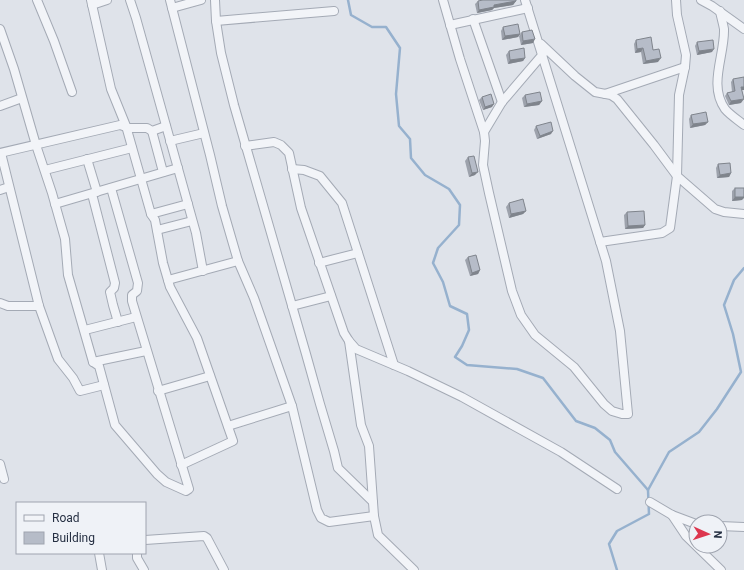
<svg xmlns="http://www.w3.org/2000/svg" width="744" height="570" font-family="Roboto,sans-serif">
<style>
.lines{fill:none;stroke-linecap:round;stroke-linejoin:round}
.stream{stroke:#96b1ce;stroke-width:2.5}
.minor-casing{stroke:#a4aab5;stroke-width:10}
.minor{stroke:#f2f4f8;stroke-width:8}
.wall{fill:#9da2ac}
.shaded-wall{fill:#7f848c}
.building{fill:#b6bcc8;stroke:#7f848c}
</style>
<rect width="100%" height="100%" fill="#dfe3ea"/>
<g class="lines">
<g class="stream">
<path d="M348,0l3,15 21,12h14l14,21 -4,46 3,32 11,13 1,19 14,17 24,14 11,16 -1,20 -21,23 -5,15 10,19 7,24 17,8 2,16 -7,16 -7,11 12,8 50,4 26,9 33,43 19,7 15,12 5,12 33,38"/>
<path d="M617,570l-8,-26 8,-13 32,-17 -1,-24 21,-38 30,-20 18,-23 24,-37 -8,-38 -9,-29 10,-25 10,-12"/>
</g>
<defs>
<g id="minor">
<path d="M37,0l17,41 18,51"/>
<path d="M91,0l20,89 15,37 25,88 4,6 8,43 7,24 27,51 36,103 -52,24"/>
<path d="M130,0l6,18 60,215 7,38"/>
<path d="M170,0l40,155 12,51 16,55 16,37 38,108 25,104 4,8 8,4 45,-6"/>
<path d="M215,0l1,21 5,32 13,52 72,249 14,50 14,47 4,17 35,34 1,14 4,19 36,35"/>
<path d="M443,0l17,59 24,73"/>
<path d="M525,0l81,261 14,70 8,83h-6l-10,-3 -8,-7 -30,-37 -39,-32 -14,-20 -9,-24 -23,-98 -6,-28 2,-24 -1,-9 18,-30 41,-48"/>
<path d="M701,0l11,6 32,23"/>
<path d="M92,5l15,-5"/>
<path d="M172,8l29,-8"/>
<path d="M720,11c1,6 3,12 4,18 1,26 -16,56 1,80 5,6 13,11 19,16"/>
<path d="M473,19l29,83"/>
<path d="M216,21l118,-10"/>
<path d="M450,25l78,-17"/>
<path d="M0,29l14,40 22,76 16,48 13,46 3,36 25,87 6,4 16,59 42,49 9,8 20,9 3,-2 -57,-188v-6l5,-4 1,-8 -27,-95"/>
<path d="M541,44l34,32 20,16 16,3 6,4 37,46 23,31 38,33 9,3 20,2"/>
<path d="M605,94l80,-27"/>
<path d="M0,106l22,-8"/>
<path d="M152,131l11,41"/>
<path d="M170,141l34,-8"/>
<path d="M245,146l29,-4 7,3 8,8 12,55 43,125 5,8 7,8 52,22 54,26 99,55 56,37"/>
<path d="M0,153l120,-28 9,3h18l5,3 14,-5"/>
<path d="M1,153l38,153 19,53 15,19 7,13 24,-6"/>
<path d="M87,159l10,33"/>
<path d="M292,169l12,1 16,6 22,27 52,162"/>
<path d="M45,170l87,-22"/>
<path d="M0,190l9,-3"/>
<path d="M92,194l23,89 -1,5 -4,4 3,13 5,17"/>
<path d="M55,204l123,-36"/>
<path d="M151,214l37,-10"/>
<path d="M157,230l35,-9"/>
<path d="M600,242l62,-9 8,-5 7,-52 2,-81 6,-28 1,-12 -9,-40 -1,-15"/>
<path d="M319,263l39,-10"/>
<path d="M168,280l70,-19"/>
<path d="M0,303l8,3h31"/>
<path d="M292,306l39,-10"/>
<path d="M85,330l51,-13"/>
<path d="M349,341l12,84 8,21 4,56"/>
<path d="M93,362l53,-11"/>
<path d="M158,391l52,-15"/>
<path d="M228,426l64,-20"/>
<path d="M0,464l4,15"/>
<path d="M650,502l22,13 24,9"/>
<path d="M672,515l14,21 35,34"/>
<path d="M720,526l24,1"/>
<path d="M145,540l59,-4 3,2 17,32"/>
<path d="M99,553l3,17"/>
<path d="M137,553v5l7,12"/>
</g>
</defs>
<use href="#minor" class="minor-casing"/>
<use href="#minor" class="minor"/>
</g>
<g class="wall">
<path d="M478,1h38l-3,4 -19,3 -2,2 -15,3 -2,-9z"/>
<path d="M503,27l17,7 -2,3 -16,3 -1,-9z"/>
<path d="M522,32l11,11 -12,2 -2,-9z"/>
<path d="M636,40l17,10 5,12 -15,2 -2,-12 -6,1 -1,-9z"/>
<path d="M697,42l15,10 -15,3 -2,-9z"/>
<path d="M509,51l16,7 -2,3 -15,3 -2,-9z"/>
<path d="M733,79l11,11h-2l-1,13 -12,2 -4,-9 2,-3 5,-1 -1,-10z"/>
<path d="M525,95l17,6 -3,4 -15,2 -2,-9z"/>
<path d="M482,97l10,10 -9,3 -4,-10z"/>
<path d="M691,115l17,7 -3,3 -15,3 -1,-9z"/>
<path d="M536,126l15,8 -14,5 -3,-9z"/>
<path d="M468,157l7,18 -6,2 -4,-16z"/>
<path d="M718,164l13,9 -2,4 -12,1 -1,-10z"/>
<path d="M735,188l7,12 -10,1v-10z"/>
<path d="M509,203l17,8 -3,3 -14,4 -3,-11z"/>
<path d="M627,212l18,13 -2,3 -18,1 -1,-14z"/>
<path d="M468,257l12,13 -2,4 -8,2 -5,-16z"/>
</g>
<g class="shaded-wall">
<path d="M516,1l-3,4 -19,3 -2,2 -15,3 2,-3 15,-5z"/>
<path d="M520,34l-2,3 -16,3 3,-4z"/>
<path d="M535,39l-2,4 -12,2 2,-4z"/>
<path d="M643,48l-2,4 -6,1 2,-4z"/>
<path d="M714,49l-2,3 -15,3 2,-4z"/>
<path d="M525,58l-2,3 -15,3 2,-4z"/>
<path d="M661,58l-3,4 -15,2 3,-3z"/>
<path d="M741,87h3v3h-5z"/>
<path d="M744,99l-3,4 -12,2 2,-4z"/>
<path d="M542,101l-3,4 -15,2 3,-3z"/>
<path d="M494,104l-2,3 -9,3 2,-3z"/>
<path d="M708,122l-3,3 -15,3 3,-4z"/>
<path d="M553,131l-2,3 -14,5 3,-3z"/>
<path d="M478,172l-3,3 -6,2 3,-4z"/>
<path d="M731,173l-2,4 -12,1 3,-3z"/>
<path d="M735,197h9v1l-2,2 -10,1z"/>
<path d="M526,211l-3,3 -14,4 2,-4z"/>
<path d="M645,225l-2,3 -18,1 3,-3z"/>
<path d="M480,270l-2,4 -8,2 2,-3z"/>
</g>
<g class="building">
<path d="M483,0h33v1l-22,4v2l-15,3 -1,-9z"/>
<path d="M518,24l2,10 -15,2 -2,-9z"/>
<path d="M532,30l3,9 -12,2 -1,-9z"/>
<path d="M651,37l2,13 6,-1 2,9 -15,3 -3,-13 -6,1 -1,-9z"/>
<path d="M713,40l1,9 -15,2 -2,-9z"/>
<path d="M524,48l1,10 -15,2 -1,-9z"/>
<path d="M744,77v10h-3l3,12 -13,2 -4,-8 8,-2 -2,-12z"/>
<path d="M540,92l2,9 -15,3 -2,-9z"/>
<path d="M491,94l3,10 -9,3 -3,-10z"/>
<path d="M706,112l2,10 -15,2 -2,-9z"/>
<path d="M551,122l2,9 -13,5 -4,-10z"/>
<path d="M474,156l4,16 -6,1 -4,-16z"/>
<path d="M730,163l1,10 -11,2 -2,-11z"/>
<rect x="735" y="188" width="9" height="9"/>
<path d="M523,199l3,12 -15,3 -2,-11z"/>
<path d="M644,211l1,14 -17,1 -1,-14z"/>
<path d="M476,255l4,15 -8,3 -4,-16z"/>
</g>
<rect x="16" y="502" width="130" height="52" fill="#eff2f7" stroke="#9fa4af"/>
<rect x="24" y="515" width="20" height="6" fill="#f2f4f8" stroke="#9fa4af"/>
<text x="52" y="522" font-size="12" fill="#263043">Road</text>
<rect x="24" y="532" width="20" height="12" fill="#b6bcc8" stroke="#9fa4af"/>
<text x="52" y="542" font-size="12" fill="#263043">Building</text>
<g transform="translate(708 534) rotate(93)"><circle r="19" fill="#eff2f7" stroke="#9fa4af"/>
<path d="M0-3L7 15L0 10L-7 15Z" fill="#dd364e"/>
<text y="-6" font-size="11" font-weight="bold" text-anchor="middle" fill="#263043">N</text>
</g>
</svg>
